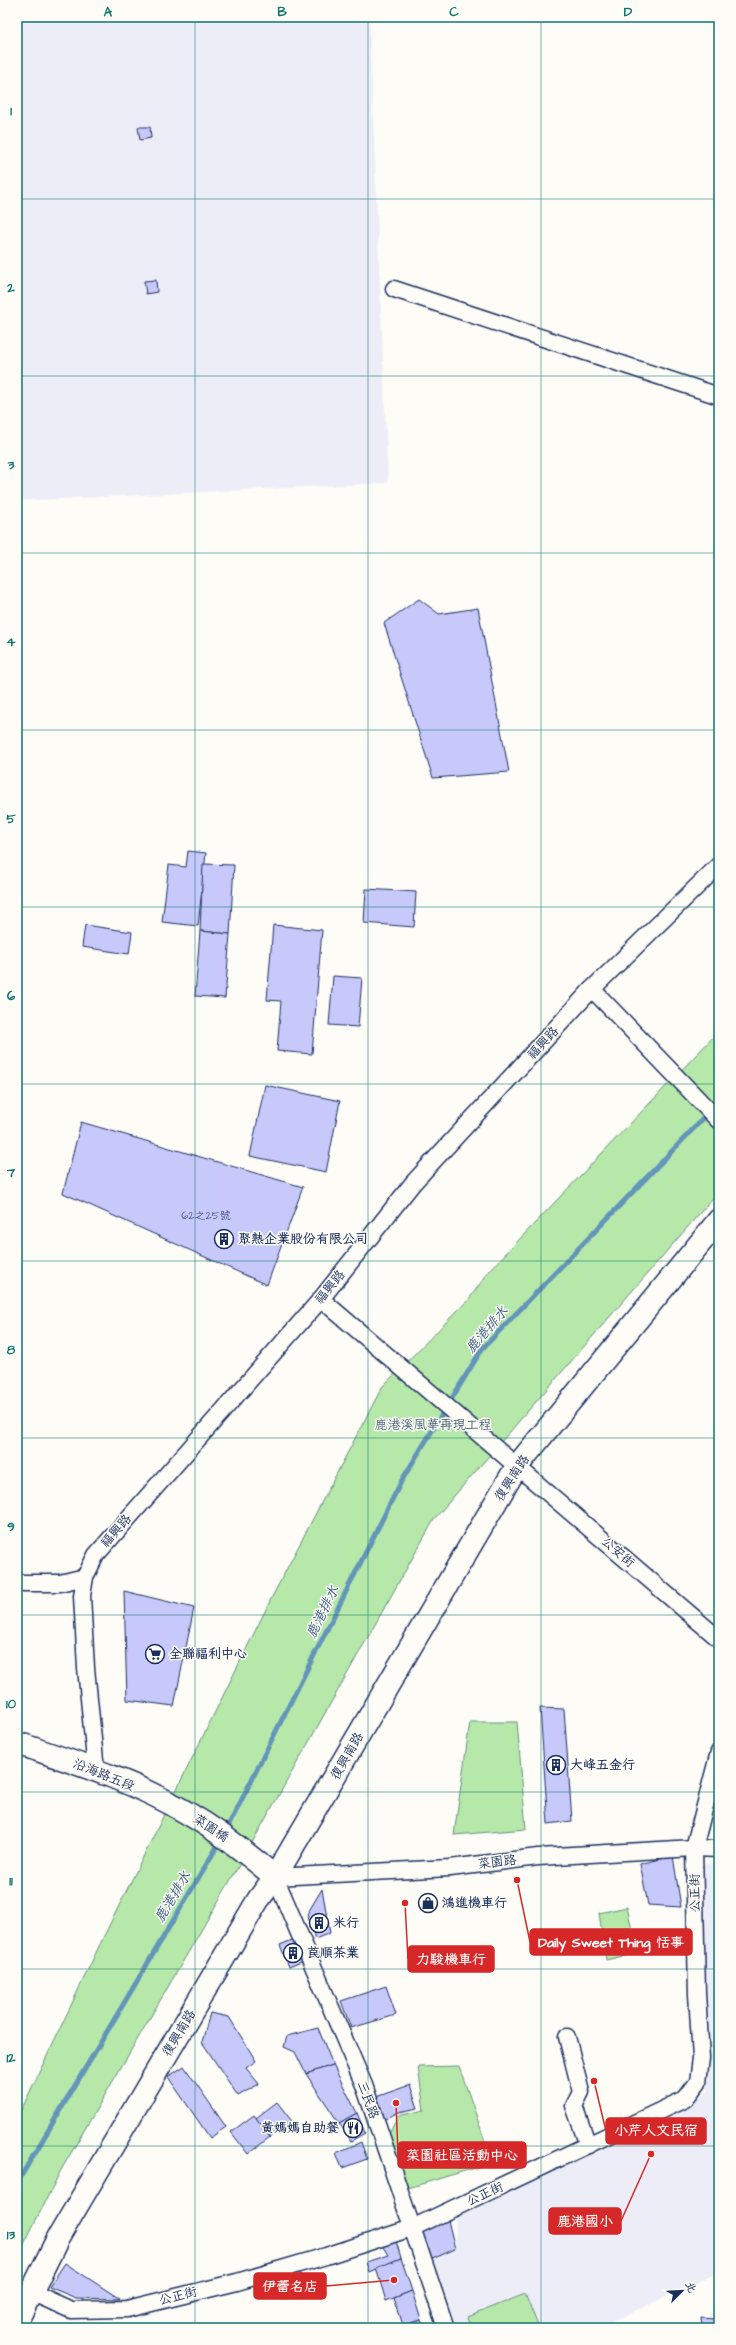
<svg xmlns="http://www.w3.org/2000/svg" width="736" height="2345" font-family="'Architects Daughter','LXGW WenKai TC',sans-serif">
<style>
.built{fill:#ededf8}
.green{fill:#b6e9a9;stroke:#688c84}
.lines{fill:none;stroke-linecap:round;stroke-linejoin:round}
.stream{stroke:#6495ba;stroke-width:5}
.building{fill:#c8c9fb;stroke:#1b2f5e}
.street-casing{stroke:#1b2f5e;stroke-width:19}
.secondary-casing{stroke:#1b2f5e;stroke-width:25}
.street{stroke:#fdfcf7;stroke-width:16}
.secondary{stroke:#fdfcf7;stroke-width:22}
.grid{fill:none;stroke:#0f766e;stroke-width:1;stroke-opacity:0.55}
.labels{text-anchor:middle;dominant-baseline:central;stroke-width:3;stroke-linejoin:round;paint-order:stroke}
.number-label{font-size:11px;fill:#465685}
.street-label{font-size:13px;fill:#1b2f5e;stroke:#fdfcf7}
.poi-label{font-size:13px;font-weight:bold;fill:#1b2f5e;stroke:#fdfcf7;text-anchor:start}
.park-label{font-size:13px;fill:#425e71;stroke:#fdfcf7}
.water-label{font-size:14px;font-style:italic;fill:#3a5a84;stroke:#fdfcf7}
.leader{fill:none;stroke:#d62828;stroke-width:1.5}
.callout-dot{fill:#d62828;stroke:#fdfcf7;stroke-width:1.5}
.callout{fill:#d62828;stroke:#d62828;stroke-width:1.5}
.callout-label{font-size:14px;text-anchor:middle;font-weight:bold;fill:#fff}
.neatline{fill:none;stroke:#0f766e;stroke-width:1.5}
.grid-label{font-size:13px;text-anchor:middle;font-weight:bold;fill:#0f766e}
</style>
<rect width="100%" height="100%" fill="#fdfcf7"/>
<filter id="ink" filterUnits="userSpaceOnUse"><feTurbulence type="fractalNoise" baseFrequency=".025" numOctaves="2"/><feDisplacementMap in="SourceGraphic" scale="8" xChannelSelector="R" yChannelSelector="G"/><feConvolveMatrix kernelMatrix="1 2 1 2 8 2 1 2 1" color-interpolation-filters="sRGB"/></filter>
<g filter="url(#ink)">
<g class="built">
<path d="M17,17h352l19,466 -371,18z"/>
<path d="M702,1864h17v408l-120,56h-145l-24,-68 25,-11 1,-32 252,-125z"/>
</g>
<g class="green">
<path d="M719,1031v160l-284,327 -191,339 -183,313 -44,88v-139l86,-181 169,-341 110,-210 87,-88 21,-29z"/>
<path d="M470,1722h47l9,107 -72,6z"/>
<path d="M627,1907l10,46 -31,7 -7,-47z"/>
<path d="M459,2066l26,75 -7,26 -70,21 -19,-54 9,-18 26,-6 -6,-43z"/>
<path d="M525,2294l14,34h-67l-4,-11z"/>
</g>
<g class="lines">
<g class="stream">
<path d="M226,1831l176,-351 80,-131 237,-247"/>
<path d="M17,2183l204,-343"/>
</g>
</g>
<g class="building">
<path d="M138,127h12l1,11 -11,2z"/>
<path d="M156,280l1,12 -11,2 -2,-13z"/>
<path d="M419,599l20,15 39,-6 31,164 -76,6 -49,-155z"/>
<path d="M188,851l18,2 -8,73 -36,-4 7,-57 17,2z"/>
<path d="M203,864l31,1 -4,69 -30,-3z"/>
<path d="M366,889l50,3 -2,35 -50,-4z"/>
<path d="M85,925l47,7 -3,22 -47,-7z"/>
<path d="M273,925l49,5 -10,124 -35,-3 4,-50 -14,-1z"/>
<path d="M200,931l30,3 -5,64 -30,-2z"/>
<path d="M333,976l29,2 -4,49 -29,-2z"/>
<path d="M265,1085l75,16 -14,71 -76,-16z"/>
<path d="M81,1122l222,65 -36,98 -204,-92z"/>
<path d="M124,1591l70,17 -20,98 -47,-6z"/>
<path d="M540,1708l24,1 8,112 -24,3z"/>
<path d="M673,1856l8,51 -33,-2 -8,-41z"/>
<path d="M322,1889l8,44 -15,6 -8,-25z"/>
<path d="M297,1938l9,22 -17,7 -9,-22z"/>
<path d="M386,1986l10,29 -45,13 -10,-27z"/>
<path d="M210,2013l19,4 27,44 -10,7 13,16 -21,12 -36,-54z"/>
<path d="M318,2028l15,37 -27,9 -11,-22 -11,-5 3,-11z"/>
<path d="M333,2065l24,48 -18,10 -33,-49z"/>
<path d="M184,2066l42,61 -16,11 -42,-61z"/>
<path d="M410,2085l8,23 -19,4 -16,8 -10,-22z"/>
<path d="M277,2102l14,18 -21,17 -14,-19z"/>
<path d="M357,2113l8,20 -14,8 -12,-18z"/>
<path d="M254,2115l16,22 -22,17 -17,-22z"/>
<path d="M361,2142l6,17 -25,9 -6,-15z"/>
<path d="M446,2212l9,37 -25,11 -12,-34z"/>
<path d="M394,2234l7,24 -32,14 -3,-10 22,-7 -8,-13z"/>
<path d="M401,2258l11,33 -26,10 -10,-33z"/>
<path d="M65,2263l55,36 -44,-1 -27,-11z"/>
<path d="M276,2271l24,3 4,21 -24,4z"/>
<path d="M412,2291l9,29 -18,5 -9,-27z"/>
<path d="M701,2318l14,1v9h-13z"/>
<path d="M421,2320l3,8h-29z"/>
</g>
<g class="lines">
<defs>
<g id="street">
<path d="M394,289l325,107"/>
<path d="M592,989l127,132"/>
<path d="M321,1299l398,340"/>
<path d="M17,1583h43l25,-6"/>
<path d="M96,1770l-10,-102 -4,-72 3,-19 11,-22 225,-256 92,-116 179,-194 127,-124"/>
<path d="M567,2037l14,55 -7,14 14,39"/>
<path d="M31,2292l40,18 56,-1 110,-27 89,-26 86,-28 273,-129 13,-17 3,-24 -4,-64 -3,-146 25,-96"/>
<path d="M446,2328l-82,-243 -89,-208 175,-9 88,-11 156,-9 25,1"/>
</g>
<g id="secondary">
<path d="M17,1743c59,20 119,39 172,71 31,18 59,40 86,63"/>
<path d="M17,2321l41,-83 200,-338 17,-23 242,-411 202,-246"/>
</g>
</defs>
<use href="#street" class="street-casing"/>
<use href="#secondary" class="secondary-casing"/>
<use href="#street" class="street"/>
<use href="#secondary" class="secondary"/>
</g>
</g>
<path class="grid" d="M195,17v2311M368,17v2311M541,17v2311M17,199h702M17,376h702M17,553h702M17,730h702M17,907h702M17,1084h702M17,1261h702M17,1438h702M17,1615h702M17,1792h702M17,1969h702M17,2146h702"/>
<defs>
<symbol id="building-ring" viewBox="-11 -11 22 22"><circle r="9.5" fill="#fdfcf7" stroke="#1b2f5e" stroke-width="1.5"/><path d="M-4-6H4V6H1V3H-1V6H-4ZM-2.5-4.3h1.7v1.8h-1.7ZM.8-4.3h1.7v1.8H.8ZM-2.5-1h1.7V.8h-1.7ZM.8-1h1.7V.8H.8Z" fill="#1b2f5e"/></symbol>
<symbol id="supermarket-ring" viewBox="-11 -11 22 22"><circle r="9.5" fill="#fdfcf7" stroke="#1b2f5e" stroke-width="1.5"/><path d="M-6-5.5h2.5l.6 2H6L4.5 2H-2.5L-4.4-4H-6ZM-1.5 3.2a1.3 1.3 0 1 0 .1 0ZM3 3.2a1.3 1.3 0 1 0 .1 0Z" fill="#1b2f5e"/></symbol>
<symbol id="shop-ring" viewBox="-11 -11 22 22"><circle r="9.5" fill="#fdfcf7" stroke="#1b2f5e" stroke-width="1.5"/><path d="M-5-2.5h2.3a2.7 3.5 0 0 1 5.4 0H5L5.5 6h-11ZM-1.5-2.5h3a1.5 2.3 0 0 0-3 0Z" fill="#1b2f5e"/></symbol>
<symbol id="restaurant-ring" viewBox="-11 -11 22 22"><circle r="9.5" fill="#fdfcf7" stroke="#1b2f5e" stroke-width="1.5"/><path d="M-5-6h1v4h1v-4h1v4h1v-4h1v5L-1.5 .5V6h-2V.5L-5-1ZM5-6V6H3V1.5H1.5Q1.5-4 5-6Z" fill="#1b2f5e"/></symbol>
</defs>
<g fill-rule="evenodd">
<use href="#building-ring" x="213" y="1228" width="22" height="22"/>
<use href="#supermarket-ring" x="144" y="1643" width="22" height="22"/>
<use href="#building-ring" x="545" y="1754" width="22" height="22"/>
<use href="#shop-ring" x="417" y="1892" width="22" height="22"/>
<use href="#building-ring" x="308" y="1912" width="22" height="22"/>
<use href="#building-ring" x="282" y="1942" width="22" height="22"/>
<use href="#restaurant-ring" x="342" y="2117" width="22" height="22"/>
</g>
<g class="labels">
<g class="number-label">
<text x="206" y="1215">62之25號</text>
</g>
<g class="street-label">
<text transform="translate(543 1043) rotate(-47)">福興路</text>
<text transform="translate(330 1287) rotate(-51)">福興路</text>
<text transform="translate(512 1478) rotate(-57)">復興南路</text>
<text transform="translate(116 1531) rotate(-49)">福興路</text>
<text transform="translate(618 1552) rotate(41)">公安街</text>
<text transform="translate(347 1756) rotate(-60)">復興南路</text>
<text transform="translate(104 1775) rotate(22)">沿海路五段</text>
<text transform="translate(211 1828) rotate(33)">菜園橋</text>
<text transform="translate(497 1862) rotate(-7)">菜園路</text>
<text transform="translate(695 1893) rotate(-91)">公正街</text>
<text transform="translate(179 2033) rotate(-59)">復興南路</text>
<text transform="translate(368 2100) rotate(70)">三民路</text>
<text transform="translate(485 2194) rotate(-25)">公正街</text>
<text transform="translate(178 2296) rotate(-14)">公正街</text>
</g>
<g class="poi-label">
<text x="238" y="1239">聚熱企業股份有限公司</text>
<text x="169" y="1654">全聯福利中心</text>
<text x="570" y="1765">大峰五金行</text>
<text x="442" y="1903">鴻進機車行</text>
<text x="333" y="1923">米行</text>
<text x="307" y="1953">苠順茶業</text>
<text x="339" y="2128" text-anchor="end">黃媽媽自助餐</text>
</g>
<g class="park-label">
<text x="433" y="1425">鹿港溪風華再現工程</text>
</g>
<g class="water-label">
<text transform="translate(487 1330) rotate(-49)">鹿港排水</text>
<text transform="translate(323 1612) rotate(-64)">鹿港排水</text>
<text transform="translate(173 1897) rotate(-59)">鹿港排水</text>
</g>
</g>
<path class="leader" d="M517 1880L530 1942M405 1903L408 1959M594 2081L606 2131M396 2103L398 2155M651 2154L621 2221M394 2280L326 2286"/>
<g class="callout-dot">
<circle cx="517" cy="1880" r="4"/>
<circle cx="405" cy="1903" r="4"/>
<circle cx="594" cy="2081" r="4"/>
<circle cx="396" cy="2103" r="4"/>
<circle cx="651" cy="2154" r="4"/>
<circle cx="394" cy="2280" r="4"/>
</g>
<g class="callout">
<rect x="530" y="1929" width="162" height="26" rx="4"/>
<rect x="408" y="1946" width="86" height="26" rx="4"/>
<rect x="606" y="2118" width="100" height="26" rx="4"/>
<rect x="398" y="2142" width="128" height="26" rx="4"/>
<rect x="549" y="2208" width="72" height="26" rx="4"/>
<rect x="254" y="2273" width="72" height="26" rx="4"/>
</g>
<g class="callout-label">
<text x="611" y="1947">Daily Sweet Thing 恬事</text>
<text x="451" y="1964">力駿機車行</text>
<text x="656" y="2135">小芹人文民宿</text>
<text x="462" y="2160">菜園社區活動中心</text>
<text x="585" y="2226">鹿港國小</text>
<text x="290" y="2291">伊蕾名店</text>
</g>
<rect width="736" height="2345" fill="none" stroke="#fdfcf7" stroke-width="44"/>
<g transform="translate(682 2291) rotate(66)" stroke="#fdfcf7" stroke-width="3" paint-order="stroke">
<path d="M0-3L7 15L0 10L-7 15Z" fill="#1b2f5e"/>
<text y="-6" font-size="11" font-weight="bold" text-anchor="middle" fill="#1b2f5e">北</text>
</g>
<rect x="22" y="22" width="692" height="2301" class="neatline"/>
<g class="grid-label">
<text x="108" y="16">A</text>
<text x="282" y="16">B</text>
<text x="454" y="16">C</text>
<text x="628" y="16">D</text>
<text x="11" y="115">1</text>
<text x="11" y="292">2</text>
<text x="11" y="469">3</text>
<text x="11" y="646">4</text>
<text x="11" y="823">5</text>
<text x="11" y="1000">6</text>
<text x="11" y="1177">7</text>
<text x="11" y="1354">8</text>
<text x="11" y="1531">9</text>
<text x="11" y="1708">10</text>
<text x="11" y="1885">11</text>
<text x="11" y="2062">12</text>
<text x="11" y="2239">13</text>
</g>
</svg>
